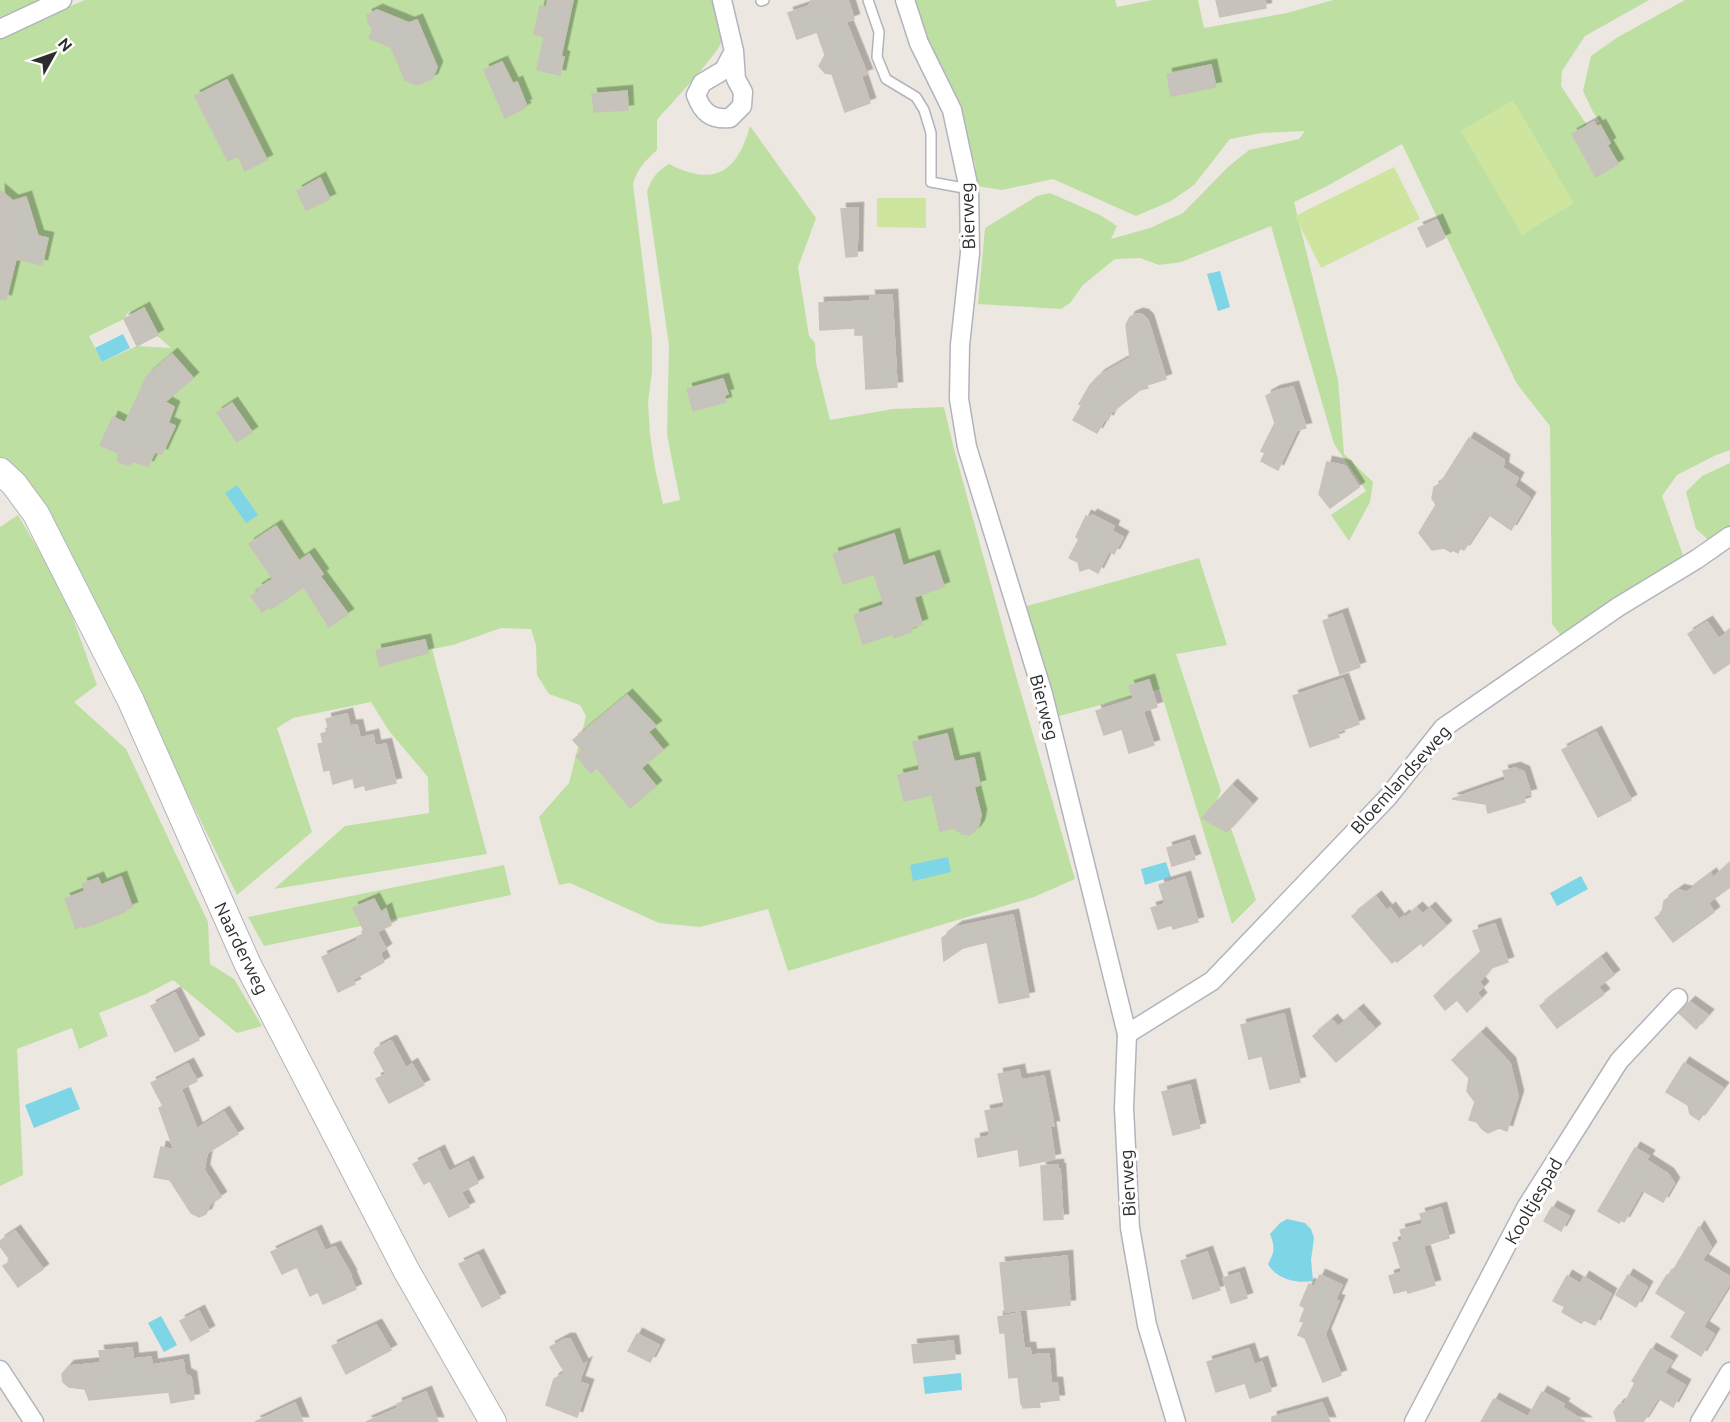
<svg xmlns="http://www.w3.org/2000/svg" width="1730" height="1422" font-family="Ubuntu,sans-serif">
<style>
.green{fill:#bddfa2;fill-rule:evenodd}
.pitch{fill:#cee59f}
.water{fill:#7dd5e6}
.building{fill:#c6c2bc;stroke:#c9c2ba;stroke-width:1.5;filter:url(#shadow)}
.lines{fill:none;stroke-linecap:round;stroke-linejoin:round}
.service-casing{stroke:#b1b4bc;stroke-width:12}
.minor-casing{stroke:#b1b4bc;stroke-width:21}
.secondary-casing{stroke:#b1b4bc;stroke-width:28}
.service{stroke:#fff;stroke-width:9}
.minor{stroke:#fff;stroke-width:18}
.secondary{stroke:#fff;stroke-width:26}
.labels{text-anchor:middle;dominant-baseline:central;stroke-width:6;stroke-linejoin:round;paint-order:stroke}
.street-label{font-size:18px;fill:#2d2d2d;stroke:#fff}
</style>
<defs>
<filter id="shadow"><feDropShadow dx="5.5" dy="-5.5" stdDeviation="0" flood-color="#0004"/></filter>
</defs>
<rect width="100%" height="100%" fill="#ede7e1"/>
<g class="green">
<path d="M0,0h41l-41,18z"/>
<path d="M85,0h631c3,13 7,28 5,42 -1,10 -54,66 -64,78v30c-11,10 -20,19 -24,34l19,154v34l-4,30 2,32 5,34 8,36 17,-4 -13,-65 2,-90 -22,-153c4,-13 10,-21 22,-28 45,23 68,9 81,-38l66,92 -18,49 11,69 6,7 1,20 14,57 63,-11 51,-2 10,42 62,227 59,203 -41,18 -246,74 -20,-62 -68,18 -41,-4 -89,-40 -11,2 -20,-68 30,-34 17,-67 -6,-11 -31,-11 -12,-19 -1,-30 -5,-16 -30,-1 -48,17 -21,4 55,205 -213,35 71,-63 84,-13 -1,-36 -39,-46 -18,-29 -78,16 -16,10 35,104 -75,63 -119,-243 -118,-188v-428zM129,311l42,37 -34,-2 -35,16 -13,-26 35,-17z"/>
<path d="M906,0h209l2,7 35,-7h46l6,28 83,-15 46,-13h316l-64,36 -23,35 -1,15 28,42 11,-6 -7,-10 -10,-21 8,-35 27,-19 67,-37h45v450l-16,6 -37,19 -15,21 23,65 -121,78 -12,-15 -2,-198 -33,-42 -115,-240 -75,42 -33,16 44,178 6,74 29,28 -3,20 -21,39 -18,-26 35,-24 -32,-47 -63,-218 -90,36 -22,3 -19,-7 -25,1 -32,26 -13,18 -9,6 -83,-5 7,-76 52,-32 13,-3 50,22 17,11 -6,13 39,-11 33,-15 45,-46 21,-17 50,-11 6,-8 -44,2 -31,6 -36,46 -23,16 -35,15 -83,-37 -51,11 -25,-4 -2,-22 -17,-48z"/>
<path d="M1730,463v65l-19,14 -15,-13 -10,-37 16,-16z"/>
<path d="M18,515l46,78 33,92 -23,17 52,47 82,173 2,42 24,15 28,47 -25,7 -64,-53 -27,14 -47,19 9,23 -29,13 -7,-21 -55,21 6,126 -23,11v-659z"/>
<path d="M1199,558l28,87 -51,9 45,137 -5,11 9,9 31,89 -24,24 -72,-235 -108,29 -32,-110z"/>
<path d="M504,865l7,30 -247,51 -16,-29z"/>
</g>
<g class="pitch">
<path d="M1513,100l61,103 -52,32 -61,-104z"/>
<path d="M1394,167l26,52 -99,49 -26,-52z"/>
<path d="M877,198h49v30l-49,-1z"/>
</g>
<g class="water">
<path d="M1220,271l10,36 -12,4 -11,-37z"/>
<path d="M123,334l7,14 -28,14 -7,-14z"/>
<path d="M237,485l21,30 -12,8 -21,-30z"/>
<path d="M948,857l3,15 -38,9 -3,-16z"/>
<path d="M1166,862l5,15 -26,8 -4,-16z"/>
<path d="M1581,876l7,13 -31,17 -7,-13z"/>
<path d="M71,1087l9,22 -46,19 -9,-23z"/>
<path d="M1287,1219l18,4 6,6 3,9 -3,22 2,21c-16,3 -37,-2 -45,-17 7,-12 7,-18 2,-30l10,-11z"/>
<path d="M161,1316l16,29 -13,7 -16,-29z"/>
<path d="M961,1373l1,17 -37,4 -2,-17z"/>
</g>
<g class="building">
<path d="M548,0h25l-12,56 3,1 -4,18 -23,-5 7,-33 -10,-3 6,-28 6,1z"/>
<path d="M811,0h37l6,19 -8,3 21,52 -6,2 9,27 -25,9 -13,-38 -7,-1 -6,-7 6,-11 -8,-23 -20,7 -9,-26 21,-7z"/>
<path d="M1216,0h49l1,8 -46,9z"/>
<path d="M377,10l32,13 8,-3 20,47 -5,12 -15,6 -12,-5 -14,-33 -22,-9 4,-9 -5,-6 -1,-8z"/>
<path d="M502,62l11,22 4,-2 9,22 -3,1 2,3 -20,10 -21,-48z"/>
<path d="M1211,65l5,22 -45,9 -4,-22z"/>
<path d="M227,80l40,80 -22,11 -7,-15 -10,5 -33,-65z"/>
<path d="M627,91l1,19 -34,2 -2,-18z"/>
<path d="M1594,122l3,5 3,-2 10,18 -3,2 11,19 -22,13 -24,-43z"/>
<path d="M320,178l10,21 -24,11 -9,-19z"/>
<path d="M0,190l13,11 13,-4 12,39 10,2 -6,27 -26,-6 -10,41 -6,-1z"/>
<path d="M858,208l-1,48 -11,1 -5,-48z"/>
<path d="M1437,220l8,18 -18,9 -9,-19z"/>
<path d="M892,295l5,92 -31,2 -3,-54h-8v-7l-35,2 -1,-27 52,-2 -1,-5z"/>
<path d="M144,308l14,27 -21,11 -13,-27z"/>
<path d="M1137,314l6,1 5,5 18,59 -19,6 1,3 -8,2 -29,23 -3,7 -3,-1 -8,14 -24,-13 9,-15 -3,-1 11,-19 10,-10 30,-17 -4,-33 4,-8z"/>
<path d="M172,354l21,24 -28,24 9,5 -6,16 7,3 -13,28 -7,-2 -7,14 -13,-4 -8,3 -9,-3v-9l-18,-8 13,-28 12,6 22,-47z"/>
<path d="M723,379l5,15 -4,1 2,7 -33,9 -6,-22z"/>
<path d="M1293,387l13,41 -9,2 -19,40 -17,-9 4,-8 -4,-2 14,-28 -9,-27 9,-5z"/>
<path d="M232,403l20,29 -15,10 -20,-29z"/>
<path d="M1469,438l35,22 -1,8 15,10 -4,8 16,12 -19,32 -23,-16 -24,36 -4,-2 -2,5 -5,-3 -2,2 -7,-4 -12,2 -13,-17 17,-28 -4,-7 2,-11 6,-3z"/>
<path d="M1327,462l18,4 14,21 -29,21 -11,-14z"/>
<path d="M1092,515l22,11 -2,5 11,6 -9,17 -5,-3 -11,22 -9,-5 -9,3 -2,-9 -9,-4 10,-19 -3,-2 10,-21 4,2z"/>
<path d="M276,526l23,35 10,-7 14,20 -3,2 28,38 -19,13 -25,-40 -33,22 -2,-2 -7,5 -11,-16 8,-5 -2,-2 16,-10 -24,-35z"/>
<path d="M894,534l9,32 31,-10 10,31 -30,10 8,27 -12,4 1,4 -17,6 -1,-4 -30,10 -9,-29 30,-10 -10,-31 -31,10 -10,-30z"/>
<path d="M1342,614l18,53 -20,7 -17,-53z"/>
<path d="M1707,622l12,17 11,-9v33l-16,11 -26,-40z"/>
<path d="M425,640l3,13 -48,13 -4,-16z"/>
<path d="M1343,679l16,45 -22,8 2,5 -29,10 -17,-51z"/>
<path d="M1149,680l8,27 -14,4 11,34 -25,8 -7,-24 -18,6 -8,-24 38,-12 -5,-13z"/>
<path d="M627,695l29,31 -8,6 15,18 -22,18 15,18 -26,22 -33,-40 -6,5 -15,-17 7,-5 -10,-11z"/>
<path d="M347,714l3,12 7,-1 3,13 13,-3 2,11 11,-2 10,39 -30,7 -2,-5 -9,3 -2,-10 -20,6 -3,-14 -6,1 -6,-27 5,-1 -2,-9 8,-3 -3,-12z"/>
<path d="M1596,732l35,68 -33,17 -36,-67z"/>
<path d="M947,734l7,28 20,-4 6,27 -6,2 7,28 -2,10 -4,6 -6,4 -7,-1 -8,-6 -14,3 -8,-36 -28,6 -6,-26 22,-5 -7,-28z"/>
<path d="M1515,768l9,4 7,22 -8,2 2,6 -37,11 -2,-9 -34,-5 54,-19 -3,-9z"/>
<path d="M1232,785l20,19 -25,28 -25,-14z"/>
<path d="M1189,841l6,18 -23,7 -5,-18z"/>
<path d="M1730,863v24l-22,16 6,9 -41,30 -18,-24 7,-5 2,-12 15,-11 8,2 24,-18 2,4z"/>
<path d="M121,877l11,30 -5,2 -2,3 -41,16 -3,-2 -5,3 -11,-30 20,-8 -3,-7 16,-6 3,7z"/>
<path d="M1185,877l13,45 -25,7 -1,-4 -14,4 -7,-21 14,-4 -6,-19z"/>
<path d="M1376,897l11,14 3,-3 9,12 5,-4 1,2 12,-10 6,6 7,-6 16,18 -23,20 -2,-3 -24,19 -2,-2 -3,3 -40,-47z"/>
<path d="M374,899l7,13 5,-3 5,16 -14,7 9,17 -6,4 4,9 -32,18 3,4 -17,8 -16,-35 36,-17 -1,-3 8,-4 -12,-25z"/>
<path d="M1013,915l16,82 -30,6 -12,-61 -24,6 -19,13 -2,-23 15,-11z"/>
<path d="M1495,924l13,38 -17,6 -12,14 4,5 -6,6 4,5 -14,14 -10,-12 -12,10 -11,-14 47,-44 -8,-21z"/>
<path d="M1601,958l13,17 -16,12 6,7 -47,34 -17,-22z"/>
<path d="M175,993l24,47 -24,12 -24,-46z"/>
<path d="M1690,1002l18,13 -12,14 -17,-16z"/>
<path d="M1358,1010l17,19 -39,33 -23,-26 19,-16 6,7z"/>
<path d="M1284,1014l16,68 -30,7 -8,-33 -13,3 -8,-34z"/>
<path d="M1481,1033l29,30 8,33 -11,35 -8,-3 -11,5 -6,-4 -5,-7 -8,-2 6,-18 -8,-11 2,-13 -17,-18z"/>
<path d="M390,1041l2,1 14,26 6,-4 12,21 -35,18 -13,-24 10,-5 -12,-22 2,-1 -1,-2z"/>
<path d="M1684,1063l39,25 -24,32 -9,-6 -2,-9 -22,-13z"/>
<path d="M188,1064l9,17 -16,8 16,40 27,-17 14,22 -31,19 -3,17 17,27 -11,7 -4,10 -7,3 -8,-4 -21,-33 -16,-3 7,-30 13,3 -15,-42 4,-2 -12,-23z"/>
<path d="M1019,1070l2,10 23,-4 10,50h-4l5,33 -35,7 -2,-17 -40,8 -3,-18 15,-3 -5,-25 20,-4 -7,-33z"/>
<path d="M1190,1085l10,43 -27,7 -11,-43z"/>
<path d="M1635,1148l14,8 -3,4 22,14 6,9 -11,19 -21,-12 -18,32 -3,-2 -2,3 -21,-12z"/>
<path d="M439,1151l10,21 19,-10 10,21 -17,9 8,15 -20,10 -19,-36 -6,3 -11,-20z"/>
<path d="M1058,1165v4h2l3,50 -19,1 -3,-54z"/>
<path d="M1552,1207l17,9 -8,15 -17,-10z"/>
<path d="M1441,1208l8,30 -26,8 12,39 -27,8 -1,-3 -13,3 -5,-17 13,-4 -9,-29 10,-3 -3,-10 23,-6 -3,-10z"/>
<path d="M1699,1227l12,20 -9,13 28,17v6l-27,44 11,7 -13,22 -30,-19 15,-25 -30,-19 11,-18 3,1z"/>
<path d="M15,1231l28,38 -25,18 -15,-21 8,-5 -11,-15v-5z"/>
<path d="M316,1231l9,20 10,-4 16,28h-1l6,14 -33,15 -5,-12 -8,4 -13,-29 -15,7 -11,-22z"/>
<path d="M1207,1252l13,38 -27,9 -12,-38z"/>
<path d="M478,1255l22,43 -18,9 -23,-43z"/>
<path d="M1067,1256l3,49 -65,7 -5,-49z"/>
<path d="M1239,1273l8,25 -16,5 -8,-25z"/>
<path d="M1320,1275l22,10 -7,15 4,1 -14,33 16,41 -18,7 -18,-44 -7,-3 6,-13 -4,-1 5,-13 -5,-3 9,-21 5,3z"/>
<path d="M1628,1275l19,12 -11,20 -20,-12z"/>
<path d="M1567,1276l13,8 4,-7 27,17 -16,31 -11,-5 -3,3 -19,-11 3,-5 -12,-6z"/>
<path d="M199,1311l10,20 -18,10 -11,-20z"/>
<path d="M1020,1313l4,35h6l1,7 18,-1 2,29h6l2,17 -20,2 1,5 -17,1 -1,-4h-1l-3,-27 -9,1 -4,-45h-5l-2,-16z"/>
<path d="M376,1325l15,25 -45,24 -14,-28z"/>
<path d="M637,1334l22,11 -9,17 -22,-11z"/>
<path d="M565,1339h5l13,26 3,-2 -7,19 9,3 -11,32 -31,-12 8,-26 11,-6 -15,-26z"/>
<path d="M953,1341l2,18 -41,4 -2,-18z"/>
<path d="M132,1348l1,11 18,-2 1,8 31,-5 2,14 6,3 3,22 -23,4 -2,-11 -80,8 -4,-11 -16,-2 -6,-5 -1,-8 7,-8 32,-3 -2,-12z"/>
<path d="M1249,1349l5,16 8,-3 9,29 -21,7 -5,-15 -29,9 -9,-30z"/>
<path d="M1651,1349l21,12 -8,12 21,12 -12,22 -15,-9 -15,24h-26l-3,-10 5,-7 5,-1 11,-21 -3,-2z"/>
<path d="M426,1392l12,30h-72l32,-14 -1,-4z"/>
<path d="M1542,1392l22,12 -2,3 23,15h-104l13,-23 34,18z"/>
<path d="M295,1403l8,19h-48z"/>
<path d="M1322,1403l8,19h-58v-5z"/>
</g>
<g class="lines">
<defs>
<g id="service">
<path d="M868,0l11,32 -2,25 9,22 30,18 8,13 7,23v49l38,7"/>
<path d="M761,1l3,-1"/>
</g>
<g id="minor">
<path d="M722,0l12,51 2,28 7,13 -1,14 -12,12c-19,2 -28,-6 -34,-23l6,-12 22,-13 10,-19"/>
<path d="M905,0l14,43 33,67 17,79 1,64 -10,92 -1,54 8,48 76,247 84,340 -3,74 6,120 17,97 29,97"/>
<path d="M0,29l62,-29"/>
<path d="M1127,1034l85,-53 176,-184 55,-69 175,-121 79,-48 33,-23"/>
<path d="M0,1370l34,52"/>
<path d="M1414,1422l113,-216 92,-145 59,-63"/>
<path d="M1700,1422l30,-50"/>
</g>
<path id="secondary" d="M0,471l14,13 22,30 95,187 117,264 158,305 87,152"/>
</defs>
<use href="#service" class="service-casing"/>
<use href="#minor" class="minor-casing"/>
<use href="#secondary" class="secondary-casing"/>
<use href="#service" class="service"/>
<use href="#minor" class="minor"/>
<use href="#secondary" class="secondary"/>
</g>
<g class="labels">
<g class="street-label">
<text transform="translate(967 216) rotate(-92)">Bierweg</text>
<text transform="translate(1045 707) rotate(75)">Bierweg</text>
<text transform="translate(1400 779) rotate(-48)">Bloemlandseweg</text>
<text transform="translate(242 948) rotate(64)">Naarderweg</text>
<text transform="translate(1127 1183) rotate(-93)">Bierweg</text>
<text transform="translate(1533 1201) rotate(-60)">Kooltjespad</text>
</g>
</g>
<g transform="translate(54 54) rotate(50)" stroke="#ffffff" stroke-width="4.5" paint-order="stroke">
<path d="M0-4.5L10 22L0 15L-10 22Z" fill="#2d2d2d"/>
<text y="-9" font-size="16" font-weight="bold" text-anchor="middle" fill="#2d2d2d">N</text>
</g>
</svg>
